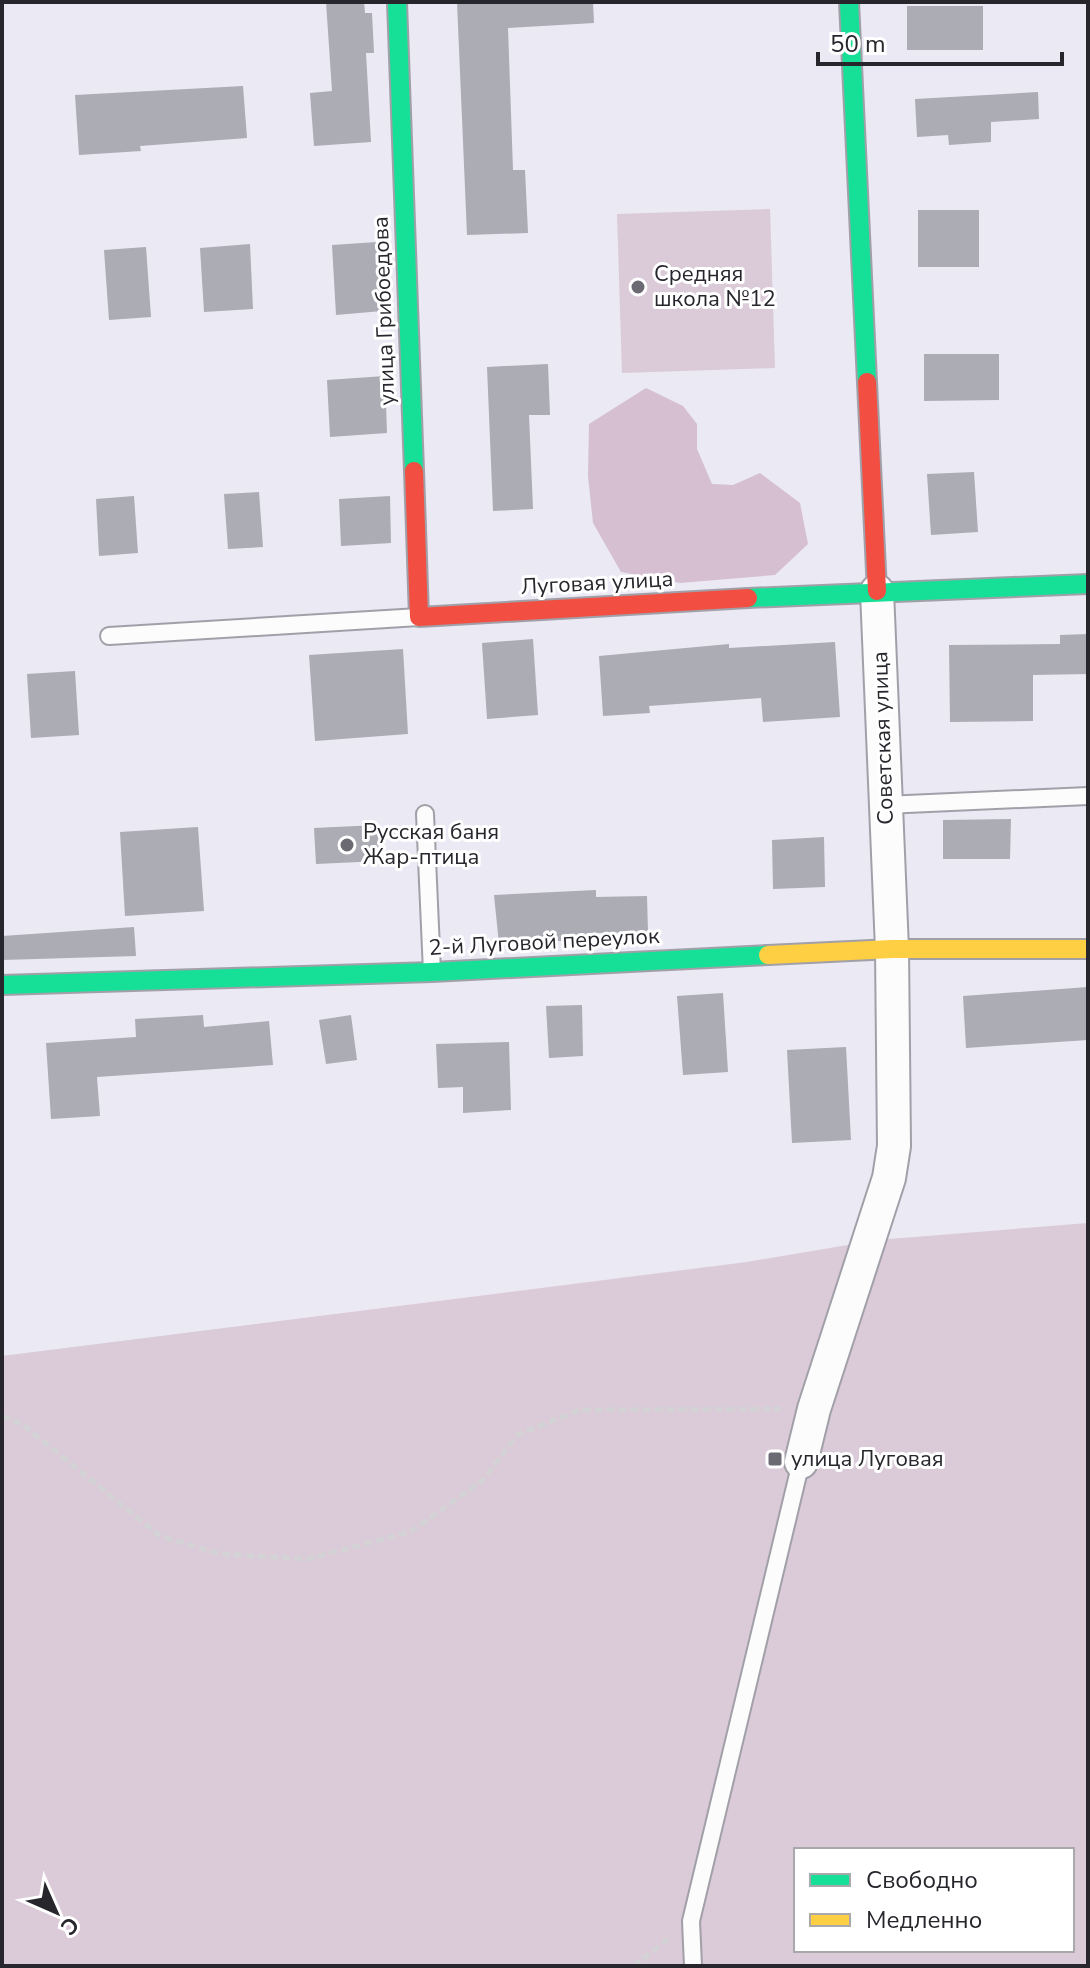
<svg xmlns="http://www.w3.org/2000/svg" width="1090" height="1968" font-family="'Nunito Sans',sans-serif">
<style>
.green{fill:#dbcad8;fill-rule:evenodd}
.forest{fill:#d5bfd1}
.building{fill:#abacb4}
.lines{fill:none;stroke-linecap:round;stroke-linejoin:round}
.lane-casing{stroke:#a1a0a8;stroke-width:20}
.street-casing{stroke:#a1a0a8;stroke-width:36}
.fast-casing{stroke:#a1a0a8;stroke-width:22}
.slow-casing{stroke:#a1a0a8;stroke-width:22}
.jam-casing{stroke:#a1a0a8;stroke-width:22}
.path{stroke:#d3d3d5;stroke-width:5;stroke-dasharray:8 4;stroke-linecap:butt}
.lane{stroke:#fcfcfd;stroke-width:16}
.street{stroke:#fcfcfd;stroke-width:32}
.fast{stroke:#16e098;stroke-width:18}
.slow{stroke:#ffcf43;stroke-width:18}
.jam{stroke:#f24e42;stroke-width:18}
.poi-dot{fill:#6b6a73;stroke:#fff;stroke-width:3}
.labels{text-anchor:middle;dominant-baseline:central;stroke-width:6;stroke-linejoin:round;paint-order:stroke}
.poi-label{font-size:22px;fill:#27262d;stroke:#fff;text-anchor:start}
.street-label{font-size:22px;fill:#27262d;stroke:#fff}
</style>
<rect width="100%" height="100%" fill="#eae9f4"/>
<g class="green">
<path d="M770,209l5,159 -153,5 -5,-159z"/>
<path d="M1088,1223v743h-1086v-610l745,-94 130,-22zM796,1850h276v100h-276z"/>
</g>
<path class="forest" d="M646,388l37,18 14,18v25l15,35 21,1 27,-12 40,30 8,41 -33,31 -95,8 -59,-11 -28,-49 -5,-47 1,-52z"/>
<g class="building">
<path d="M326,2h38l1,11h7l2,40h-8l5,89 -57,4 -4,-53 22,-2z"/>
<path d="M457,2h136l1,21 -86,5 5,142h12l3,63 -61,2z"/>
<rect x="907" y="6" width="76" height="44"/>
<path d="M243,86l4,52 -107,8 1,5 -62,4 -4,-60z"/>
<path d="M1038,92l1,27 -48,3v20l-42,3 -1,-10 -31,2 -2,-38z"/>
<rect x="918" y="210" width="61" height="57"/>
<path d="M377,242l5,69 -46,4 -4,-70z"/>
<path d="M250,244l3,65 -49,3 -4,-64z"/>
<path d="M146,247l5,70 -42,3 -5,-70z"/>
<path d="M924,354h75v46l-75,1z"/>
<path d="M548,364l2,51h-21l4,94 -40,2 -6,-144z"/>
<path d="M385,376l2,57 -57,4 -3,-57z"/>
<path d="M974,472l4,60 -47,3 -4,-61z"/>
<path d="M259,492l4,55 -35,2 -4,-55z"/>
<path d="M134,496l4,57 -39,3 -3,-57z"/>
<path d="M390,496l1,47 -50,3 -2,-47z"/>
<path d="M1088,634v40l-55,1v46l-83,1 -1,-77 111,-1v-9z"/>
<path d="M533,639l5,76 -51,4 -5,-76z"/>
<path d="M835,642l5,75 -77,5 -2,-24 -112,8 1,7 -47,3 -4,-60 130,-12v4z"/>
<path d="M403,649l5,85 -93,7 -6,-86z"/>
<path d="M75,671l4,64 -48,3 -4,-64z"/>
<path d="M1011,819l-1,40h-67v-39z"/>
<path d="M378,825l2,36 -64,3 -2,-36z"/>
<path d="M198,827l6,84 -79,5 -5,-84z"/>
<path d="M824,837l1,50 -52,2 -1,-49z"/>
<path d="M596,890v7l51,-1 1,36 -50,1v6l-99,5 -5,-49z"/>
<path d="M134,927l2,29 -134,4v-24z"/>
<path d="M1088,987v53l-122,8 -3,-52z"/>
<path d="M723,993l5,79 -45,3 -6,-79z"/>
<path d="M582,1005l1,51 -34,2 -3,-52z"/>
<path d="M203,1015l1,12 65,-6 4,44 -176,12 3,39 -49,3 -5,-76 90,-6 -1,-18z"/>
<path d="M351,1015l6,45 -31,4 -7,-44z"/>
<path d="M509,1042l2,68 -48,3v-26l-25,1 -2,-44z"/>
<path d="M846,1047l5,93 -59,3 -5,-93z"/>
</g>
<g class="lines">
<defs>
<g id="lane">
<path d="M109,636l310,-19"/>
<path d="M885,805l203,-9"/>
<path d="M425,814l7,158"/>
<path d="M693,1966l-2,-45 110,-459"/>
</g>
<path id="street" d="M801,1462l13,-53 75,-231 5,-32 -2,-197 -15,-358"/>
<g id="fast">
<path d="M397,2l17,469"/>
<path d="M849,2l18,380"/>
<path d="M748,598l340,-14"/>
<path d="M2,985l430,-13 336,-17"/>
</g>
<path id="slow" d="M768,955l124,-6h196"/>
<g id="jam">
<path d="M867,382l10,209"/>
<path d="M414,471l5,146 329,-19"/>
</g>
</defs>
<use href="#lane" class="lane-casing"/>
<use href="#street" class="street-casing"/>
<use href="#fast" class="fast-casing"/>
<use href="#slow" class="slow-casing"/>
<use href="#jam" class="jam-casing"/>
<g class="path">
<path d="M2,1416l20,8 138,112 61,18 87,5 102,-27 73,-52 34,-45 62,-25 202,-1"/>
<path d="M634,1966l34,-27"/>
</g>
<use href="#lane" class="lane"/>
<use href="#street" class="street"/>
<use href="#fast" class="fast"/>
<use href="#slow" class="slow"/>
<use href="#jam" class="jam"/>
</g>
<g class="poi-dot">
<circle cx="638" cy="287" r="8"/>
<circle cx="347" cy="845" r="8"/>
<rect x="767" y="1451" width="16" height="16" rx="4"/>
</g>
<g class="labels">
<g class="poi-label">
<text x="654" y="274">Средняя<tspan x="654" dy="25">школа №12</tspan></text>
<text x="363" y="832">Русская баня<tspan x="363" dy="25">Жар-птица</tspan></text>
<text x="791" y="1459">улица Луговая</text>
</g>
<g class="street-label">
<text transform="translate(384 311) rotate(-92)">улица Грибоедова</text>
<text transform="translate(597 583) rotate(-3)">Луговая улица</text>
<text transform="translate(883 738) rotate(-92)">Советская улица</text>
<text transform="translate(544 942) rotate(-3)">2-й Луговой переулок</text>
</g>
</g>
<rect width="1090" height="1968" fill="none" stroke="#27262d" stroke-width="8"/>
<rect x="794" y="1848" width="280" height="104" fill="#ffffff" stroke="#a9a8ab" stroke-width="2"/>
<rect x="810" y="1874" width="40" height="12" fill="#16e098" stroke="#a9a8ab" stroke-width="2"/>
<text x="866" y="1888" font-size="24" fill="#27262d">Свободно</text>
<rect x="810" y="1914" width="40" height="12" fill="#ffcf43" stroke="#a9a8ab" stroke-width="2"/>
<text x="866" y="1928" font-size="24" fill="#27262d">Медленно</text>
<g transform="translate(56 1912) rotate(135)" stroke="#ffffff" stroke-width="6" paint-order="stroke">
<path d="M0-6L14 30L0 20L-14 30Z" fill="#27262d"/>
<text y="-12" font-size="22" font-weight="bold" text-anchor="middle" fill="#27262d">С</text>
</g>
<path d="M818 52v12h244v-12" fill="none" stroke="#27262d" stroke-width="4"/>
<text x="830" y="52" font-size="24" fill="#27262d" stroke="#ffffff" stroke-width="6" paint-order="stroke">50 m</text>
</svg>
